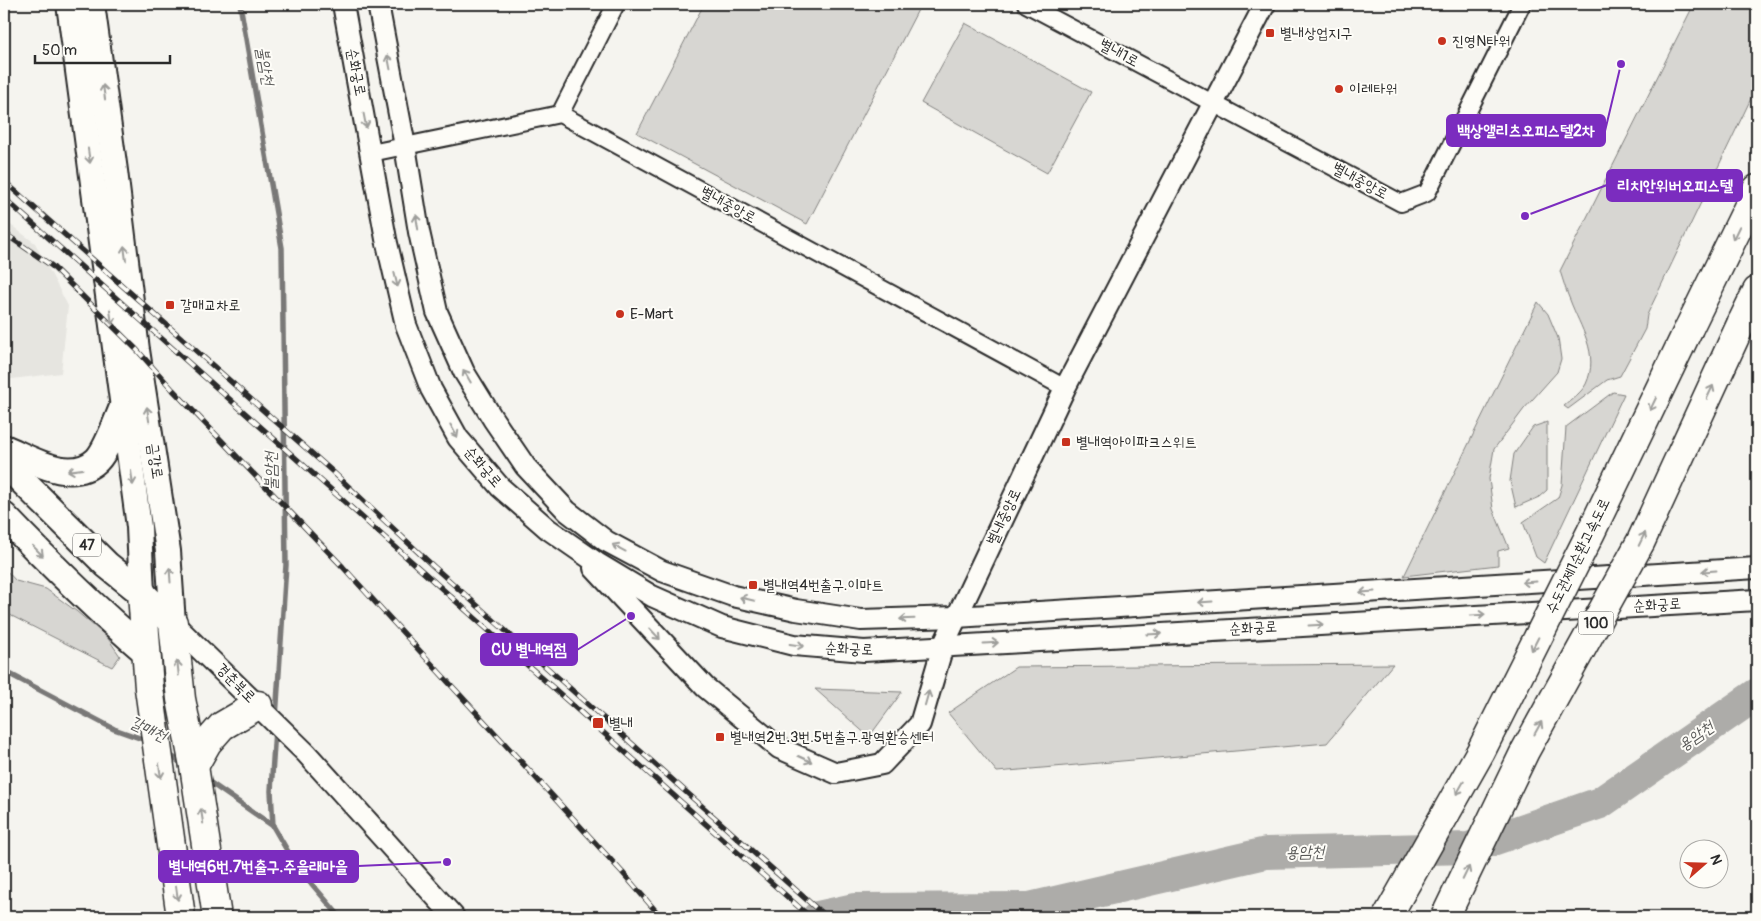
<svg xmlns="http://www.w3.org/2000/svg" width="1761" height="921" font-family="Pangolin,'Poor Story',sans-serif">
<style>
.built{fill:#e6e5e0}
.green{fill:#d7d6d2;stroke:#81807e}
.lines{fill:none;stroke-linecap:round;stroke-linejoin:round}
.stream{stroke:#797877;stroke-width:5.5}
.river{stroke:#adaca9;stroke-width:32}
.minor-casing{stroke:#2b2b2b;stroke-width:20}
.tertiary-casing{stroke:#2b2b2b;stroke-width:24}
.secondary-casing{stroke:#2b2b2b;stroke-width:28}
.primary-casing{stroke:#2b2b2b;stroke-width:30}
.trunk-casing{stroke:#2b2b2b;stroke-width:31}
.motorway-casing{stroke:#2b2b2b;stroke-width:31}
.minor{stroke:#fdfcf7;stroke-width:16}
.tertiary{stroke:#fdfcf7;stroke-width:20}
.secondary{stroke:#fdfcf7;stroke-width:24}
.primary{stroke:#fdfcf7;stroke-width:26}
.trunk{stroke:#fdfcf7;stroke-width:28}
.motorway{stroke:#fdfcf7;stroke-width:28}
.rail-casing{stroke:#2b2b2b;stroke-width:5.5}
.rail{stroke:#fdfcf7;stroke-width:4;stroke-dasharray:11;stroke-linecap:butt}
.motorway-bridge-casing{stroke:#2b2b2b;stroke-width:31;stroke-linecap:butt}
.motorway-bridge{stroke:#fdfcf7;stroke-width:28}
.oneway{stroke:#9e9e9b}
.poi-dot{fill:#c8321e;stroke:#fdfcf7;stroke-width:2}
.labels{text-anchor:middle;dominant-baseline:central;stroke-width:4;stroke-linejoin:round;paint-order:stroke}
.shield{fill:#fdfcf7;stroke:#6a6a68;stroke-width:1}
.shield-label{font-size:14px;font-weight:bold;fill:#2b2b2b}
.poi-label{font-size:15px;fill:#2b2b2b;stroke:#fdfcf7;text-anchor:start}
.street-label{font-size:15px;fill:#2b2b2b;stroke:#fdfcf7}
.water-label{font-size:16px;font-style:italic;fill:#585857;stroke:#fdfcf7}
.leader{fill:none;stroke:#7b2cbf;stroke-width:2}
.callout-dot{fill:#7b2cbf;stroke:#fdfcf7;stroke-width:2}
.callout{fill:#7b2cbf;stroke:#7b2cbf;stroke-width:2}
.callout-label{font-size:16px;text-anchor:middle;font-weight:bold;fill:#fff}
</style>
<rect width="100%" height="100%" fill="#f5f4ef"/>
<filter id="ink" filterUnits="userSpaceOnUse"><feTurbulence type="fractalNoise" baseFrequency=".02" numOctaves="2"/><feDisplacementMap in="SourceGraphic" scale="10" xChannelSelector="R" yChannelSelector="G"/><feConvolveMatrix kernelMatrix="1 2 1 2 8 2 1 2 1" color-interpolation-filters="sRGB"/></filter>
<g filter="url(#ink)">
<path class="built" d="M4,220l31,23 33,63 -7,67 -57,7z"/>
<g class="green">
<path d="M704,4h217l-114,220 -170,-91z"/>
<path d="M1694,4h63v82l-110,229 -2,14 -25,47 -13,4 -39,29 -4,-3c7,-6 18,-14 22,-22 14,-30 -6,-57 -16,-84 -4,-9 -7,-20 -10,-29z"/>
<path d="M965,23l126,69 -44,81 -126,-70z"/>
<path d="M1538,302l10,12 10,24 3,21 -4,13 -33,37 -30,40 -5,30 4,30 16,39 -11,3v14l-94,11z"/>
<path d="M1613,392l11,2 -80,169 -8,-6 -13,-35 35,-24 4,-13 4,-58z"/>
<path d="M1547,422v68l-8,7 -23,10 -6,-26 4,-27 19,-27z"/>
<path d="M4,568l12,13 30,8 30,22 31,26 13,19 -8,11 -108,-55z"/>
<path d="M1393,664l-66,79 -330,29 -49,-59 68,-46z"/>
<path d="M815,689l87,3 -33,45z"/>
</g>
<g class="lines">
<g class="stream">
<path d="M240,4l42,244 4,317 -10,153"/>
<path d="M4,671l110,58 34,12"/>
<path d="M275,729l-4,62 2,35 22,38 45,53"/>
<path d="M166,752l19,14"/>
<path d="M205,779l68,47"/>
</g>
<path class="river" d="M818,917l37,-8 174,-1 237,-55 203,-5 131,-45 157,-109"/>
<defs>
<g id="minor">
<path d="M1026,4l375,199 26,-10 95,-189"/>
<path d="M560,114l56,-110"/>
<path d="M371,153l189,-39 505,274"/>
</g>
<g id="tertiary">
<path d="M343,4l43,235 20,86 25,64 27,49 42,49 48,42 49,34 55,33 70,31 72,18 70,6 893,-51"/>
<path d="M378,4l27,142 14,86 18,80 27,60 29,47 32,47 42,45 39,30 56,30 71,25 63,14 65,10 95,-3 801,-49"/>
<path d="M594,568l111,119 74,61 57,25 46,-9 38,-40 23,-78 122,-258 200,-384"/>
<path d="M173,623l133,130 148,164"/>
</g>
<g id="secondary">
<path d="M69,4l70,523 3,66"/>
<path d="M92,4l23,167 22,179 31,201 5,72"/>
</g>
<g id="primary">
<path d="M4,448c27,11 67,37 93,12 10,-10 20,-39 26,-53"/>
<path d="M4,463l103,102 35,28 31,30"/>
<path d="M4,516c45,47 92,93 142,136"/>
</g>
<g id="trunk">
<path d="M142,593l7,95 32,229"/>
<path d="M173,623l8,76 13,67 23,151"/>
<path d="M194,766l13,-23 15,-17 36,-21"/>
</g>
<g id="motorway">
<path d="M1741,324l16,-33"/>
<path d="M1689,328l68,-139"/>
</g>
</defs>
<use href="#minor" class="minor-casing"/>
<use href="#tertiary" class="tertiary-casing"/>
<use href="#secondary" class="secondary-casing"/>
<use href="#primary" class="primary-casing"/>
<use href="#trunk" class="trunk-casing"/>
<use href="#motorway" class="motorway-casing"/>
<use href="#minor" class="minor"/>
<use href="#tertiary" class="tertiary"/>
<use href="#secondary" class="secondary"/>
<use href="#primary" class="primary"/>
<use href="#trunk" class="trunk"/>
<use href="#motorway" class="motorway"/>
<defs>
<g id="rail">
<path d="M4,181l329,291 100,94 393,351"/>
<path d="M4,198l806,719"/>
<path d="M4,233l48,33 85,84 36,40 170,177 279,305 39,45"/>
</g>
</defs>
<use href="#rail" class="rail-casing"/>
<use href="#rail" class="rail"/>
<defs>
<g id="motorway-bridge">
<path d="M1387,917l94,-166 110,-219 98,-204"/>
<path d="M1445,917l80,-166 116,-210 100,-217"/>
</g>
</defs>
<use href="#motorway-bridge" class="motorway-bridge-casing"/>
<use href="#motorway-bridge" class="motorway-bridge"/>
</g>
<defs><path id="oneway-shaft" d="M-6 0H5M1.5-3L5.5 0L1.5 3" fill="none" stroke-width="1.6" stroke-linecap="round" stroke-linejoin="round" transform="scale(1.25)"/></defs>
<g class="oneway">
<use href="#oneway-shaft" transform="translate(389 62) rotate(-101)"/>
<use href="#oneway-shaft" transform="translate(104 92) rotate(-98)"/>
<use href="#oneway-shaft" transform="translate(365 121) rotate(79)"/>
<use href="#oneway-shaft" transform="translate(89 156) rotate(82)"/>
<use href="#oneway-shaft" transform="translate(417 222) rotate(-99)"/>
<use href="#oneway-shaft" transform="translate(1736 233) rotate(116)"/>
<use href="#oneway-shaft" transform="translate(125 253) rotate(-97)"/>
<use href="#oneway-shaft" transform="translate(396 280) rotate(77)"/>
<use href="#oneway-shaft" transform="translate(111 317) rotate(82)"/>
<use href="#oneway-shaft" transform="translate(467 376) rotate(-120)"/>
<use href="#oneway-shaft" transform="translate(1710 392) rotate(-65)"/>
<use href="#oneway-shaft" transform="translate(1653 404) rotate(116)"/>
<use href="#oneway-shaft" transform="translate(148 414) rotate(-99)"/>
<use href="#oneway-shaft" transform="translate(454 431) rotate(61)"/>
<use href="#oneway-shaft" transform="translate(75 470) rotate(173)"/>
<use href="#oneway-shaft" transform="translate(132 478) rotate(82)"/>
<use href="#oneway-shaft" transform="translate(1642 539) rotate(-64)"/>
<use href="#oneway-shaft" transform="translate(619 548) rotate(-152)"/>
<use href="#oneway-shaft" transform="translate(38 551) rotate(45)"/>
<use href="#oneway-shaft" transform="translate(1709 571) rotate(176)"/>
<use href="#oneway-shaft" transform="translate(170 575) rotate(-94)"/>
<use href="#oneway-shaft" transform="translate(1529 582) rotate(176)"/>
<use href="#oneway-shaft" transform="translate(1367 592) rotate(176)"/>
<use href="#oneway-shaft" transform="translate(747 599) rotate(-167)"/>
<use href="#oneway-shaft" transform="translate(1205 602) rotate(176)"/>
<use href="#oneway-shaft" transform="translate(1478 615) rotate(-3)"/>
<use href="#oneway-shaft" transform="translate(907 619) rotate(178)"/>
<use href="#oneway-shaft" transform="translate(1316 625) rotate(-3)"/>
<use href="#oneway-shaft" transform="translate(655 634) rotate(47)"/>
<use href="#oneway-shaft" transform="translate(1154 634) rotate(-3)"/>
<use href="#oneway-shaft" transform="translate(991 643) rotate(-3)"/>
<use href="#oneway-shaft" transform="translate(1535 644) rotate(117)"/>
<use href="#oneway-shaft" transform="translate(797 645) rotate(8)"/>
<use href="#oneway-shaft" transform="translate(178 668) rotate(-96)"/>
<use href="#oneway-shaft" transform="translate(927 698) rotate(-74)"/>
<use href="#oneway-shaft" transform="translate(1538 728) rotate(-61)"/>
<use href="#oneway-shaft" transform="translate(805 759) rotate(24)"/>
<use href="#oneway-shaft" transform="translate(160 771) rotate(82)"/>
<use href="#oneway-shaft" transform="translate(1460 788) rotate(120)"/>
<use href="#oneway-shaft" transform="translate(202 816) rotate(-99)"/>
<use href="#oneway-shaft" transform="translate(1466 873) rotate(-64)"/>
<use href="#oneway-shaft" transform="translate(177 893) rotate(82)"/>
</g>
</g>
<g class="poi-dot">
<rect x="1265" y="28" width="10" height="10" rx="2.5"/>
<circle cx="1442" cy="41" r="5"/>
<circle cx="1339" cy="89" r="5"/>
<rect x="165" y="300" width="10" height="10" rx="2.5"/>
<circle cx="620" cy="314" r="5"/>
<rect x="1061" y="437" width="10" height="10" rx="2.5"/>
<rect x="748" y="580" width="10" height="10" rx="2.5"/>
<rect x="592" y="717" width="12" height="12" rx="2.5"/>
<rect x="715" y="732" width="10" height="10" rx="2.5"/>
</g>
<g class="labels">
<g class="shield">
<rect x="73" y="533.5" width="28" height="23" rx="4"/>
<rect x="1578.5" y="611.5" width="35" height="23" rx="4"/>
</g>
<g class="shield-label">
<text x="87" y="545">47</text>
<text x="1596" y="623">100</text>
</g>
<g class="poi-label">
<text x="1280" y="33">별내상업지구</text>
<text x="1452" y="41">진영N타워</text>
<text x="1349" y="89">이레타워</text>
<text x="180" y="305">갈매교차로</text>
<text x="630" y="314">E-Mart</text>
<text x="1076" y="442">별내역아이파크스위트</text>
<text x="763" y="585">별내역4번출구.이마트</text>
<text x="609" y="723">별내</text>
<text x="730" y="737">별내역2번.3번.5번출구.광역환승센터</text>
</g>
<g class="street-label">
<text transform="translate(1119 53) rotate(28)">별내1로</text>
<text transform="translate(356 72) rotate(79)">순화궁로</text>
<text transform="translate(1360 181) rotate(28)">별내중앙로</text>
<text transform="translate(728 205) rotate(28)">별내중앙로</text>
<text transform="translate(155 461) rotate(82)">금강로</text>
<text transform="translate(483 467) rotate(49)">순화궁로</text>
<text transform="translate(1004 517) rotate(-65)">별내중앙로</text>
<text transform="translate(1578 556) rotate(-64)">수도권제1순환고속도로</text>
<text transform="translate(1657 605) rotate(-3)">순화궁로</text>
<text transform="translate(1253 628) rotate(-3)">순화궁로</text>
<text transform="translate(849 649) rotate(2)">순화궁로</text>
<text transform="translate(236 683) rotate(45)">경춘북로</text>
</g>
<g class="water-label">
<text transform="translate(265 66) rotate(80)">불암천</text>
<text transform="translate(271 471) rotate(-91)">불암천</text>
<text transform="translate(148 729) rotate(25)">갈매천</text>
<text transform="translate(1696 736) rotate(-35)">용암천</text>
<text transform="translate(1305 852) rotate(-1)">용암천</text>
</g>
</g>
<path class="leader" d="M1621 64L1605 131M1525 216L1607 185M631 616L577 650M447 862L358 866"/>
<g class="callout-dot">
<circle cx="1621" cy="64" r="5"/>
<circle cx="1525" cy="216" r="5"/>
<circle cx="631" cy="616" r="5"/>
<circle cx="447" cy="862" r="5"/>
</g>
<g class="callout">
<rect x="1447" y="115" width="158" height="31" rx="5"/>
<rect x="1607" y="170" width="135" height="31" rx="5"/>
<rect x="481" y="634" width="96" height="31" rx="5"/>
<rect x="159" y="851" width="199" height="31" rx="5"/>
</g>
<g class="callout-label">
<text x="1526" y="136">백상앨리츠오피스텔2차</text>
<text x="1675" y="191">리치안위버오피스텔</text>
<text x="529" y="655">CU 별내역점</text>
<text x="258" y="872">별내역6번.7번출구.주을래마을</text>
</g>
<rect width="1761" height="921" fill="none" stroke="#fdfcf7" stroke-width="20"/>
<rect x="10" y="10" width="1741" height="901" fill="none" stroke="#2b2b2b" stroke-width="2" filter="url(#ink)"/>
<g transform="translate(1704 864) rotate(70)"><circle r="24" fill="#fdfcf7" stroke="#a9a8a5"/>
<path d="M0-4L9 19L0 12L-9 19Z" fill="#c8321e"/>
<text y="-8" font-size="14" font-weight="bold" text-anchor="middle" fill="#2b2b2b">N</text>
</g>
<path d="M35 55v8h135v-8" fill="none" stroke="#2b2b2b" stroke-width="2.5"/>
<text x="42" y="55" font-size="15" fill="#2b2b2b" stroke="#fdfcf7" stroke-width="4" paint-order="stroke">50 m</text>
</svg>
